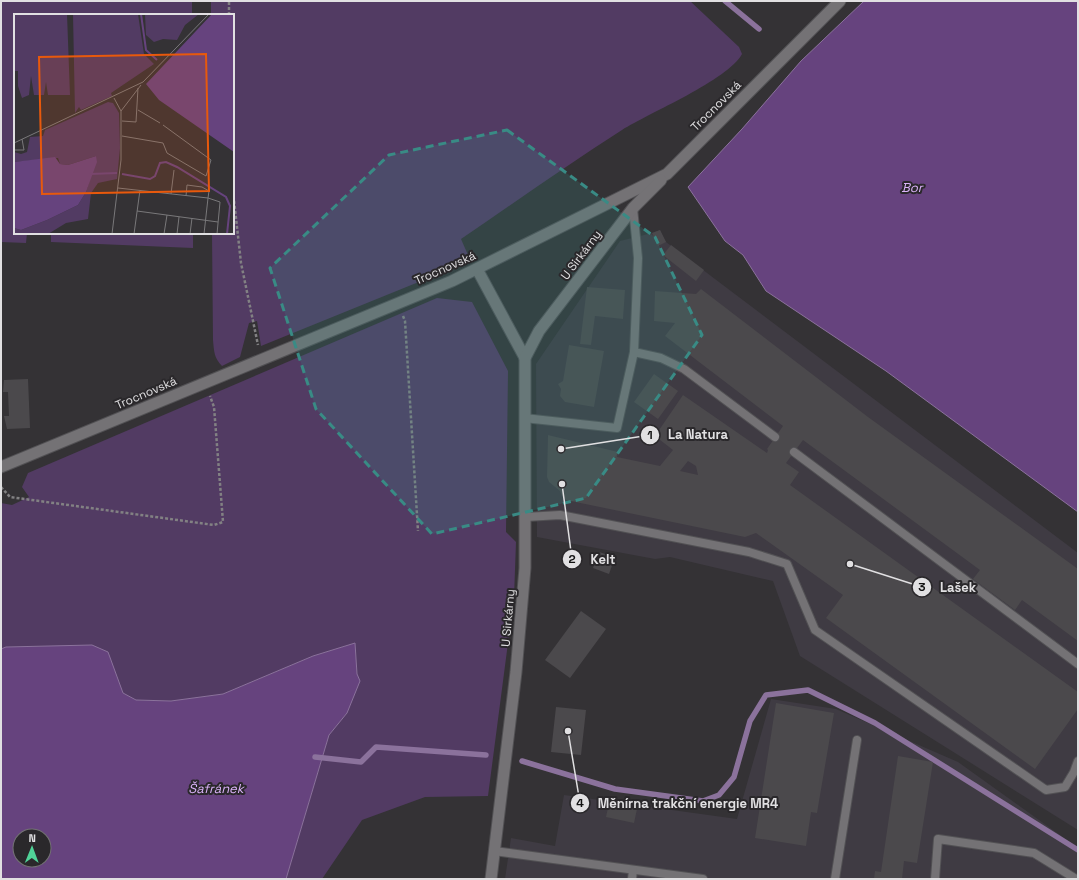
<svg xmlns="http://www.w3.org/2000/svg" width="1079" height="880" font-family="'Space Grotesk',sans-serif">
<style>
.built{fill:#3f3b43}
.green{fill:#523b63}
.water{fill:#66437e;stroke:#8b729c;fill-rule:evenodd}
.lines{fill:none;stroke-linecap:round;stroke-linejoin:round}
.stream{stroke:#8b729c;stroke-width:5.5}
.building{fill:#4b494c;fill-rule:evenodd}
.service-casing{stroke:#525154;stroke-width:10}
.minor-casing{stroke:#525154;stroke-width:13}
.path{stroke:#828183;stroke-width:2.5;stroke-dasharray:3 2;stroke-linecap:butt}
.service{stroke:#747275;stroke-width:8}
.minor{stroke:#747275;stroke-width:11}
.marked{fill:#398b85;fill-opacity:0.2;stroke:#398b85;stroke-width:3;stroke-dasharray:8 5;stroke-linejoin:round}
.labels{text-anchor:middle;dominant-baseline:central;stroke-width:4;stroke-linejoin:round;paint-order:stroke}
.street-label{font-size:12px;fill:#e1e0e2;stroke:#2a282b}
.water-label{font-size:13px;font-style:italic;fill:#dbb3f9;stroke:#2a282b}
.inset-river{fill:none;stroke:#66437e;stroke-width:2}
.inset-road{fill:none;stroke:#79787a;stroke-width:1}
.view{fill:#e8590c;fill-opacity:0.15;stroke:#e8590c;stroke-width:2}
.inset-edge{fill:none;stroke:#e1e0e2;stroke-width:2}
.leader{fill:none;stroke:#e1e0e2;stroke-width:1.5}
.callout-dot{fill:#e1e0e2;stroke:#2a282b;stroke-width:1.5}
.mark-label{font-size:12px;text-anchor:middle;font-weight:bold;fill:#111}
.callout-label{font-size:13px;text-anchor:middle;font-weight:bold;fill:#e1e0e2;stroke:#2a282b;stroke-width:4;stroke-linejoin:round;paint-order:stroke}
</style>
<rect width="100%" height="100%" fill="#343235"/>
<g class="built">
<path d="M660,230l6,12 412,311v277l-278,-174 -27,-75 -103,-24 -15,2 -118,-22 -1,-173 84,-123 32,-8z"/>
<path d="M771,699l65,10 122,53 120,86v31h-573l6,-41 44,8 9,-51 173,24z"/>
</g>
<g class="green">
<path d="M1,1h191v14h-177v218h12l-1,10 -25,-1z"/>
<path d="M211,1h479l49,46 3,7c-14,26 -93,59 -120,76 -55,35 -108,73 -161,109l7,16 -37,22 -170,69 -4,-25 -8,2 -9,34 -18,9c-8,-8 -8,-15 -9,-26l-1,-107h21v-218h-22z"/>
<path d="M51,233h142v15l-142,-6z"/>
<path d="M437,298l35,4 36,69 -2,161 10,10 -2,55 -26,199 -63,1 -63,23 -40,59h-36l43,-144 18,-22 10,-39 -2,-31 -42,13 -90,38 -52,7 -35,-1 -13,-7 -7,-17 -73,-30 -37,1 -5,2v-146l11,2 17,-8 -7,-10 6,-14z"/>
</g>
<g class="water">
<path d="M864,1h214v511l-192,-141 -120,-80 -23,-36 -18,-14 -37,-54 54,-58 59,-68z"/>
<path d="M355,643l2,31 3,7 -13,32 -18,22 -43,144h-285v-230l5,-2 86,-2 16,7 15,41 13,7 35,1 52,-7 90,-38zM20,836h24v24h-24z"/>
</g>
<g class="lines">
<g class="stream">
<path d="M725,1l34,28"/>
<path d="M315,757l46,5 15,-15 110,8"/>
<path d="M522,761l93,28 88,12 16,-6 15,-18 16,-56 16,-26 42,-5 67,33 203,127"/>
</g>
</g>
<g class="building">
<path d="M660,230l6,12 -8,4 -6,-13z"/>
<path d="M671,245l33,25 -8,11 -33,-26z"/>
<path d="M587,287l38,3 -2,29 -28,-3 -4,29 -11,-1z"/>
<path d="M701,289l167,128 210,152v72l-56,-41 -7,10 -42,-31 7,-9 -177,-130 -17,23 13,9 -9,13 288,207v17l-43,60 -209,-151 17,-23 -87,-62 -11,4 -179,-37 -4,-4 -2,-5 -11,-9 -2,-5 1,-42 70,17 -1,5 43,9 13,-16 -18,-14 28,-41 84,58 1,-3 -1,-1 16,-23 -118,-90 10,-13 -21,-2 1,-30 41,3zM688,461l8,5 2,9 -18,-4z"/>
<path d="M569,345l35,6 -10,56 -29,-5 -5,-6 1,-7 -3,-5 5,-3z"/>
<path d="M654,374l24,17 -20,28 -24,-17z"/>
<path d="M28,379l2,49 -23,1 -3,-13h5l-1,-24h-5l1,-12z"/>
<path d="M599,552l16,5 -6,17 -16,-6z"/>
<path d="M581,611l25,18 -36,49 -25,-18z"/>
<path d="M776,703l58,10 -17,100 -6,-1 -5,34 -51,-8z"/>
<path d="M556,707l30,3 -5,45 -30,-3z"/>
<path d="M898,756l35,6 -16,101 -13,-2 -2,18h-28l1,-8 6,1z"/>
<path d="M609,803l28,6 -3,14 -28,-6z"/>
</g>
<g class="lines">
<defs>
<g id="service">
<path d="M634,352l27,6 23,11 91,68"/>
<path d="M524,418l93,10 17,-76 4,-94 -5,-50"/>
<path d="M794,452l284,212"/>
<path d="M526,517l34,-2 189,37 38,12 28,66 231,160 19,-3 9,-15 4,-11"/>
<path d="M494,851l209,28"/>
<path d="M632,879l1,-9"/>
<path d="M835,879l22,-139"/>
<path d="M935,879l3,-40 96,14 42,26"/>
</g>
<g id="minor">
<path d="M477,269l48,89"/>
<path d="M1,467l451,-186 215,-107 173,-173"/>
<path d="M491,879l25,-207 9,-104v-210l14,-27 94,-123 28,-28"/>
</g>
</defs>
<use href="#service" class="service-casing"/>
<use href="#minor" class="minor-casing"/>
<g class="path">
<path d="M229,15v-14"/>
<path d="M233,191l8,72 17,82"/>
<path d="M403,316l2,5 13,210"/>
<path d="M1,487l9,10 204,28 9,-3 -9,-115 -4,-11"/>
</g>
<use href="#service" class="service"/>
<use href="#minor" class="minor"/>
</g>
<path class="marked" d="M507,130l148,107 47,98 -116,163 -154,36 -116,-125 -46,-141 119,-113z"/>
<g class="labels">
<g class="street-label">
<text transform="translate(716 106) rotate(-45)">Trocnovská</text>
<text transform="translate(581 255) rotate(-53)">U Sirkárny</text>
<text transform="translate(445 268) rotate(-24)">Trocnovská</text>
<text transform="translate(146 393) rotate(-23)">Trocnovská</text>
<text transform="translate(508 618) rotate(-85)">U Sirkárny</text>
</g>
<g class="water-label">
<text x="912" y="187">Bor</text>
<text x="216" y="788">Šafránek</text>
</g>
</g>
<g transform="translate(14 14)">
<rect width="220" height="220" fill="#343235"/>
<path d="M0,0h53l3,81h-22l-2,-13 -2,13h-10l-3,-19 -2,19 -7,3 -4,-12v-15h-3l-1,24zM59,0h65l6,40 10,10 -43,29 1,3 -31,14 -2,-3 -4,6zM131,0h54l-14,11 -8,15 -14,-1 -9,3 -8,-7zM94,88l5,1 6,10 1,35 -3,31 -19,4 -7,10 -3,26 -22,4 -18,11h-34v-6l7,2 26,-10 31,-15 8,-13 10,-31v-5l-28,9 -8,-1 -2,-6 -44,4v-10l7,2 6,-2 3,-15 13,-1 2,-6z" fill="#523b63"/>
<path d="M198,0h20l2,3v135l-75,-52 -13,-16zM82,142l1,6 -11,30 -8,13 -31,15 -26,10 -7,-2v-66l41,-5 5,7 8,1z" fill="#66437e"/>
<path class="inset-river" d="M127,0l5,36 11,10M76,160l27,-1M108,160l28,5 5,-3 5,-13 6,-1 11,5 49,30 4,9 -3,28"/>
<path class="inset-road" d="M100,84l7,13M124,96l22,13M108,107l14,1 2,-34M108,122l41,7 4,10 39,23 5,-16 -48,-35M0,129l129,-61 66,-68M0,136h10l-2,-11M104,174l90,10 -4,36M157,180l3,-24M172,182l1,-11 15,2 7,4 -1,7 12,4 -3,32M123,197l81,11M98,220l9,-74v-49l20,-26M120,220l6,-44M150,220l3,-19M163,220l2,-17M176,220l2,-16"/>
<path class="view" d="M192,40l3,137 -167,3 -3,-137z"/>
<rect width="220" height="220" class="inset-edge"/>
</g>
<path class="leader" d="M561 449L650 435M562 484L572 559M850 564L922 587M568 731L580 803"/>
<g class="callout-dot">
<circle cx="561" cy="449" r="4"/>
<circle cx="562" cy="484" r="4"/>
<circle cx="850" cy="564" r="4"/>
<circle cx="568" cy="731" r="4"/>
<circle cx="650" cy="435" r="10"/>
<circle cx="572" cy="559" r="10"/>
<circle cx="922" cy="587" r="10"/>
<circle cx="580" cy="803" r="10"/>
</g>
<g class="mark-label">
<text x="650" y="439">1</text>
<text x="572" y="563">2</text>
<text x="922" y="591">3</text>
<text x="580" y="807">4</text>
</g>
<g class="callout-label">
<text x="698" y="439">La Natura</text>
<text x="603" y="564">Kelt</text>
<text x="958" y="592">Lašek</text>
<text x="688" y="808">Měnírna trakční energie MR4</text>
</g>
<rect width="1079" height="880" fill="none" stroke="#e1e0e2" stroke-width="4"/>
<g transform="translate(32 848) rotate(1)"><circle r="19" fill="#2a282b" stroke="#737274"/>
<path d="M0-3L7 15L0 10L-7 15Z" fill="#50d398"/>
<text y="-6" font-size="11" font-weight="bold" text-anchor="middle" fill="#e1e0e2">N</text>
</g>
</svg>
